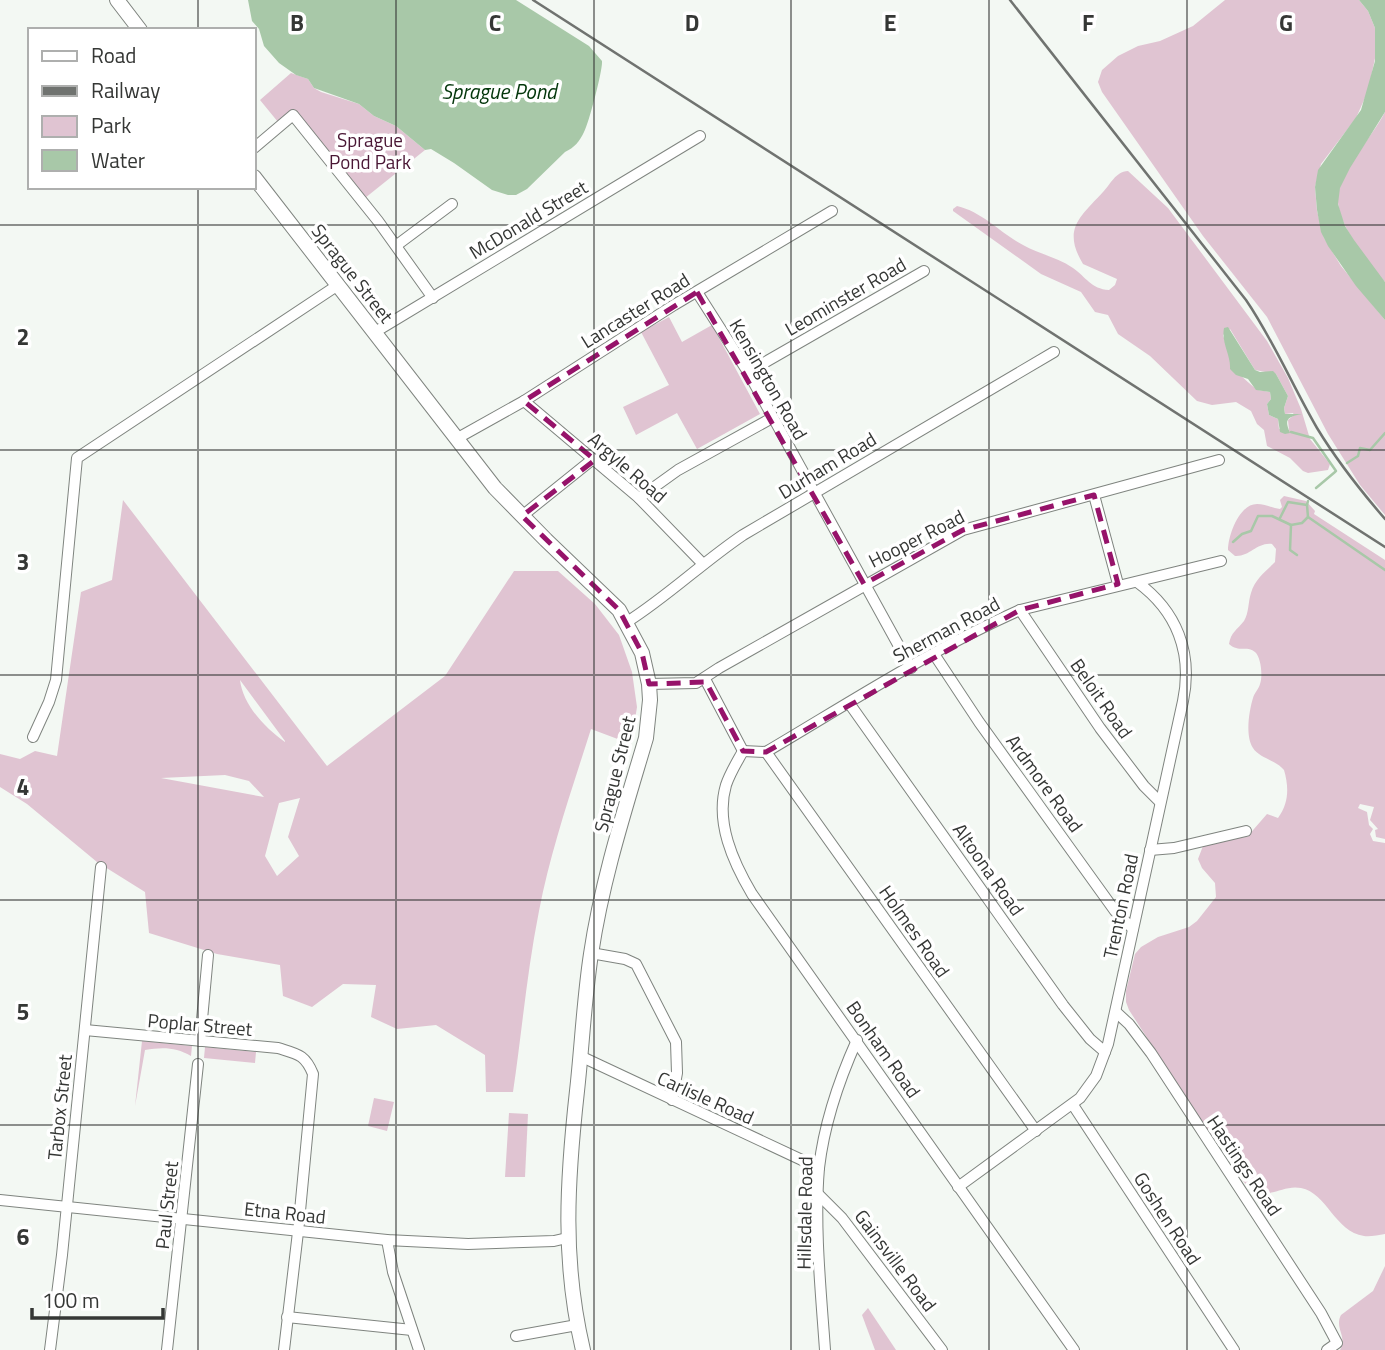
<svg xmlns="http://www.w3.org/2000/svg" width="1385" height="1350" font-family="'Titillium Web',sans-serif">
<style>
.green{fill:#e0c4d2;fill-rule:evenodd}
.water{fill:#a8c8a8}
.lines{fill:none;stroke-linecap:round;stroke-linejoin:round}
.stream{stroke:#a8c8a8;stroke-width:2.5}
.minor-casing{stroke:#7f847f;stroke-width:12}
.major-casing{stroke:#7f847f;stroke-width:16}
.minor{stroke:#fff;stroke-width:10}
.major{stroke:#fff;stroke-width:14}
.rail{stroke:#707370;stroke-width:2.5}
.marked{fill:none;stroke:#96136a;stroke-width:5;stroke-dasharray:14 9;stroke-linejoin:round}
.grid{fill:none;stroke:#353735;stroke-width:2;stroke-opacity:0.55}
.labels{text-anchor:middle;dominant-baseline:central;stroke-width:7;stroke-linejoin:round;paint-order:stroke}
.park-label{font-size:19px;fill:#491634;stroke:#fff}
.street-label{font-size:19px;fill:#353735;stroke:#fff}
.water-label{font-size:21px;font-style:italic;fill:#03360b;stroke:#fff}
.grid-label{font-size:23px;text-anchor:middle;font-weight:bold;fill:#353735;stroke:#fff;stroke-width:7;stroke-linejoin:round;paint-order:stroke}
</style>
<rect width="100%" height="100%" fill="#f3f8f3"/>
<g class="green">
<path d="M1225,0h134l9,11 7,17 2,21 -9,42 -12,27 -35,46 -6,23 2,24 7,27 17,28 44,54v195l-25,-30 -32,-51 -61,-117 -64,-81 -101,-144 -4,-10 4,-12 16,-14 20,-10 22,-5 33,-15z"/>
<path d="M291,73l17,6 6,9 7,4 38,12 15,12 22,10 29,24 -60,48 -71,-88 -16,12 -18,-22z"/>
<path d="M1385,112v170c-13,-13 -23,-28 -33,-44 -6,-10 -13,-23 -14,-35 -4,-25 36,-68 47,-91z"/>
<path d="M1128,171l40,37 99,133 21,37 13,31 9,30 20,25 -2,6 -20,3 -5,-2 -13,-13 -23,-12 -3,-16 -7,-6 -6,-13 -15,-9 -24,3 -15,-4 -47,-45 -32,-22 -10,-19 -13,-3 -14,-20 -40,-18 -88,-63v-2l4,-3c26,6 43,27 66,39 16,9 34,12 50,23 13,9 18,21 36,22l6,-5 2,-6 -34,-15c-21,-35 -3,-47 20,-72 8,-8 12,-20 25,-21zM1230,329l25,41 21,4 12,22 -4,12 1,6 8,-1 1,2 -6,5 1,10 -10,-1 -1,-10 -9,-4 -2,-11 4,-5 -1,-7c-4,-1 -8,-1 -12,-2 -3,-1 -22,-19 -28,-24v-8l-7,-23z"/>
<path d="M669,317l13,25 30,-17 48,89 -63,35 -20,-36 -41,22 -13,-28 46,-22 -28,-53z"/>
<path d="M1284,496l22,5 9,10 -1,3 71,46v279l-9,-2 -1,-7 3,-1 -8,-9 4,-13 -14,-3 -2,4 9,4 2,13 4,4 -3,5 3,7 12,2v391c-7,1 -15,3 -21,2 -29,-4 -37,-43 -63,-48 -19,-4 -34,14 -51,0 -13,-10 -14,-24 -21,-37 -4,-7 -11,-9 -17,-14 -3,-4 -6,-9 -9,-13l-74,-114 -3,-8v-11l9,-37 6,-7 17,-10 31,-10 8,-6 19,-24 -1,-14 -13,-15 -4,-9 5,-13 27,-8 17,-1 20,-23 11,4c11,-15 11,-31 6,-48 -8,-10 -25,-12 -31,-22 -8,-12 -4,-37 0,-50 1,-5 6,-9 7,-14 3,-8 1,-27 -5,-32 -8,-7 -16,1 -26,-8 2,-12 8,-14 15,-23 5,-8 4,-19 7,-28 4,-14 14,-21 24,-31l1,-13 -4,-5c-15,-2 -22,13 -37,12l-7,-6c0,-14 11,-46 29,-46 8,0 15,4 23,5l2,-2 -2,-7z"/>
<path d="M123,500l204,266 118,-90 69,-105h44l37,33 24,31 13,37 5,35 -6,37 -40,-15c-19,60 -40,120 -52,182 -12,60 -17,120 -26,181h-27l-1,-37 -49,-30 -39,4 -26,-12 5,-32 -33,-1 -31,23 -29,-11 -3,-31 -63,-11 -68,-21 -4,-41 -48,-30 -70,-58 -27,-17v-33l20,5 15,-8 22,5 24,-164 31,-12zM240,680l45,61v1c-20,-14 -42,-37 -45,-62zM225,775l24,6 15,16 -103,-19zM300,798l-12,39 11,19 -22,20 -12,-20 14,-53z"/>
<path d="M142,1041l50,5 -1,10c-15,-9 -29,-9 -46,-6l-10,56z"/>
<path d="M205,1047l51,5 -1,11 -51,-5z"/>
<path d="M374,1098l20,4 -7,29 -19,-5z"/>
<path d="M509,1113l19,1 -3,63h-20z"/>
<path d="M1385,1266v84h-45c8,-13 -6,-22 1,-35l32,-24z"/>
<path d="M868,1308l28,42h-21l-13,-35z"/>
</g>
<g class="water">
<path d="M248,0h268l73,46 13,15c1,8 -13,62 -18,71 -4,9 -10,16 -19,20l-38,37 -11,6h-8l-16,-5 -38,-27 -23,-14 -6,1 -29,-24 -22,-10 -15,-12 -45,-16 -6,-9 -12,-4 -17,-12 -15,-17 -5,-17 -7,-8z"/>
<path d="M1359,0h26v112l-35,56 -10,20 -2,16 7,22 9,14 31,42v38l-29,-34 -28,-40 -7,-14 -4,-22 -2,-23 3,-17 43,-60 14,-49v-33l-7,-17z"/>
<path d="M1228,327l27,43 5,2 13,-1 3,3 12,22 -4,12 1,6h17c-17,3 -17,7 -12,19l-5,1 -5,-2 -2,-13 -9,-4 -2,-11 4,-5 -1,-7 -14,-2 -8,-11 -12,-4 -6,-6c1,-14 -9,-26 -6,-41z"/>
</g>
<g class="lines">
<g class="stream">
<path d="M1291,432l22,6 23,33"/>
<path d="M1347,463l11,-7 2,-8 10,2 15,-17"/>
<path d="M1316,488l19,-16"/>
<path d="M1308,517l77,53"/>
<path d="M1280,518l8,-16 19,3 1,-4"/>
<path d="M1291,525l-1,25 7,5"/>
<path d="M1233,542l9,-8 9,-3 7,-15h14l19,9 11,-2 6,-6 -1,-12"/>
</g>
<defs>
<g id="minor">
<path d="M254,148l39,-33 85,106 55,77"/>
<path d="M397,245l55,-41"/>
<path d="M697,292l51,80 163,296"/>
<path d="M375,332l325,-196"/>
<path d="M748,372l176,-101"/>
<path d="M524,401l115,97 64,66"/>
<path d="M456,439l68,-38 150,-96 158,-94"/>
<path d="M1094,495l24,89"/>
<path d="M639,498l39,-28 94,-52"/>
<path d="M522,516l71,-57"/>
<path d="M1020,610l80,118 44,58 16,16"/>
<path d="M627,622c41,-26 76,-60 116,-87l311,-183"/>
<path d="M934,654l45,68 136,189 18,18"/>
<path d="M705,679l38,72"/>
<path d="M649,684l47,-1 23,-15 244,-138 256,-70"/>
<path d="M849,703l214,302 27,34 15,13"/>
<path d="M33,737l16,-35 7,-22 21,-222 261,-173"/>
<path d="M743,751c-6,11 -13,22 -17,34 -11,37 7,77 26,109l322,456"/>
<path d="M743,751l23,1c83,-49 166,-103 254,-142l201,-49"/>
<path d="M766,752l270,379"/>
<path d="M1150,850l24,-2 72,-17"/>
<path d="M591,953l34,6 11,5 40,78 1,31 -5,27"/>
<path d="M1116,1012l13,12 22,29 170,260 16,30 -10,7"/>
<path d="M85,1030l193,18c19,6 27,6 35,26l-15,158 -14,118"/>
<path d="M200,1041l8,-86"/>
<path d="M580,1056l239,112"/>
<path d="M1073,1105l161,245"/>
<path d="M958,1187l122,-89 16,-22 12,-32 75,-343c10,-48 -6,-90 -46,-119"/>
<path d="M819,1195l23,23 100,132"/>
<path d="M0,1200l387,40 81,4 86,-3 13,-3"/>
<path d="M387,1240l6,32 26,78"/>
<path d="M287,1317l125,13"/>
<path d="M516,1336l61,-11"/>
<path d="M50,1350l12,-95 39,-388"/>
<path d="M167,1350l31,-286"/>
<path d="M825,1350c-4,-58 -11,-124 -6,-182 5,-43 20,-88 38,-128"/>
</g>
<g id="major">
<path d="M117,0l23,30"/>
<path d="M254,177l241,311 51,52 73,70 23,43 7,31 1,16 -4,38c-21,71 -44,142 -55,216 -7,46 -9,92 -14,137 -10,90 -15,170 6,259"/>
</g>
</defs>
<use href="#minor" class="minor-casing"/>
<use href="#major" class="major-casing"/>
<use href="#minor" class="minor"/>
<use href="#major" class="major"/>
<g class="rail">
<path d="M533,0l852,547"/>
<path d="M1010,0l236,300c28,41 46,85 71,128 20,33 43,62 68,91"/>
</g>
</g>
<path class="marked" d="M697,292l167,292 99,-54 131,-35 24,89 -98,26 -254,142 -23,-1 -37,-69 -57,2 -7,-31 -23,-43 -97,-94 73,-56 -71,-59z"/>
<path class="grid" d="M198,0v30M396,0v1350M594,0v1350M791,0v1350M989,0v1350M1187,0v1350M198,187v1163M0,225h1385M0,450h1385M0,675h1385M0,900h1385M0,1125h1385"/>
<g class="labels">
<g class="park-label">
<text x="370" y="139">Sprague<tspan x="370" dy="22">Pond Park</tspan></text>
</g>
<g class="street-label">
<text transform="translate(528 219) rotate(-31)">McDonald Street</text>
<text transform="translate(353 273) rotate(52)">Sprague Street</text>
<text transform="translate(845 296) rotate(-30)">Leominster Road</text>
<text transform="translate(635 310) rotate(-32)">Lancaster Road</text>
<text transform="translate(769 379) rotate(60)">Kensington Road</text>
<text transform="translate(827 465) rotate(-31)">Durham Road</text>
<text transform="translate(628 467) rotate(41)">Argyle Road</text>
<text transform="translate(916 538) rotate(-27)">Hooper Road</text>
<text transform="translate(946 629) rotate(-28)">Sherman Road</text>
<text transform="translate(1102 698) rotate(55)">Beloit Road</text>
<text transform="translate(614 774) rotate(-76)">Sprague Street</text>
<text transform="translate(1045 783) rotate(54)">Ardmore Road</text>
<text transform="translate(989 869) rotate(55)">Altoona Road</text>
<text transform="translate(1120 906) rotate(-78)">Trenton Road</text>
<text transform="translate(915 931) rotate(55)">Holmes Road</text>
<text transform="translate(200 1024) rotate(5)">Poplar Street</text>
<text transform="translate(884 1049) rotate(55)">Bonham Road</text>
<text transform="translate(706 1097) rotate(24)">Carlisle Road</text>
<text transform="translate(59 1107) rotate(-84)">Tarbox Street</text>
<text transform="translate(1245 1165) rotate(56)">Hastings Road</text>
<text transform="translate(166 1205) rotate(-84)">Paul Street</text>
<text transform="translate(285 1212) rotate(6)">Etna Road</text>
<text transform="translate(804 1213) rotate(-89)">Hillsdale Road</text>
<text transform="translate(1168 1218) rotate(57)">Goshen Road</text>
<text transform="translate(896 1260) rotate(53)">Gainsville Road</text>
</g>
<g class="water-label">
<text x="499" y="91">Sprague Pond</text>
</g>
</g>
<g class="grid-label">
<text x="297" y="31">B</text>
<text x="495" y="31">C</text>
<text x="692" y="31">D</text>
<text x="890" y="31">E</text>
<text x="1088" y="31">F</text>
<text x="1286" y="31">G</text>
<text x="23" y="345">2</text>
<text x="23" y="570">3</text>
<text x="23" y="795">4</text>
<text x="23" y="1020">5</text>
<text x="23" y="1245">6</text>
</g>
<rect x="28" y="28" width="228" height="161" fill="#ffffff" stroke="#aeafae" stroke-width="2"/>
<rect x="42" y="51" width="35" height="10" fill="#ffffff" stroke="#aeafae" stroke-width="2"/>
<text x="91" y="63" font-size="21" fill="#353735">Road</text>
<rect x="42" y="86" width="35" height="10" fill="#707370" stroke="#aeafae" stroke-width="2"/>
<text x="91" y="98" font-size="21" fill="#353735">Railway</text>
<rect x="42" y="116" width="35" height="21" fill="#e0c4d2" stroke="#aeafae" stroke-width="2"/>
<text x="91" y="133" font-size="21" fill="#353735">Park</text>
<rect x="42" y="150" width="35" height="21" fill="#a8c8a8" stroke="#aeafae" stroke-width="2"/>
<text x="91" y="168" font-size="21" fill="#353735">Water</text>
<path d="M32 1308v10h131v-10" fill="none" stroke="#353735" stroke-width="3.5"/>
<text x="42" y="1308" font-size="21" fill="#353735" stroke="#ffffff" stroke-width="5" paint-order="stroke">100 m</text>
</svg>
